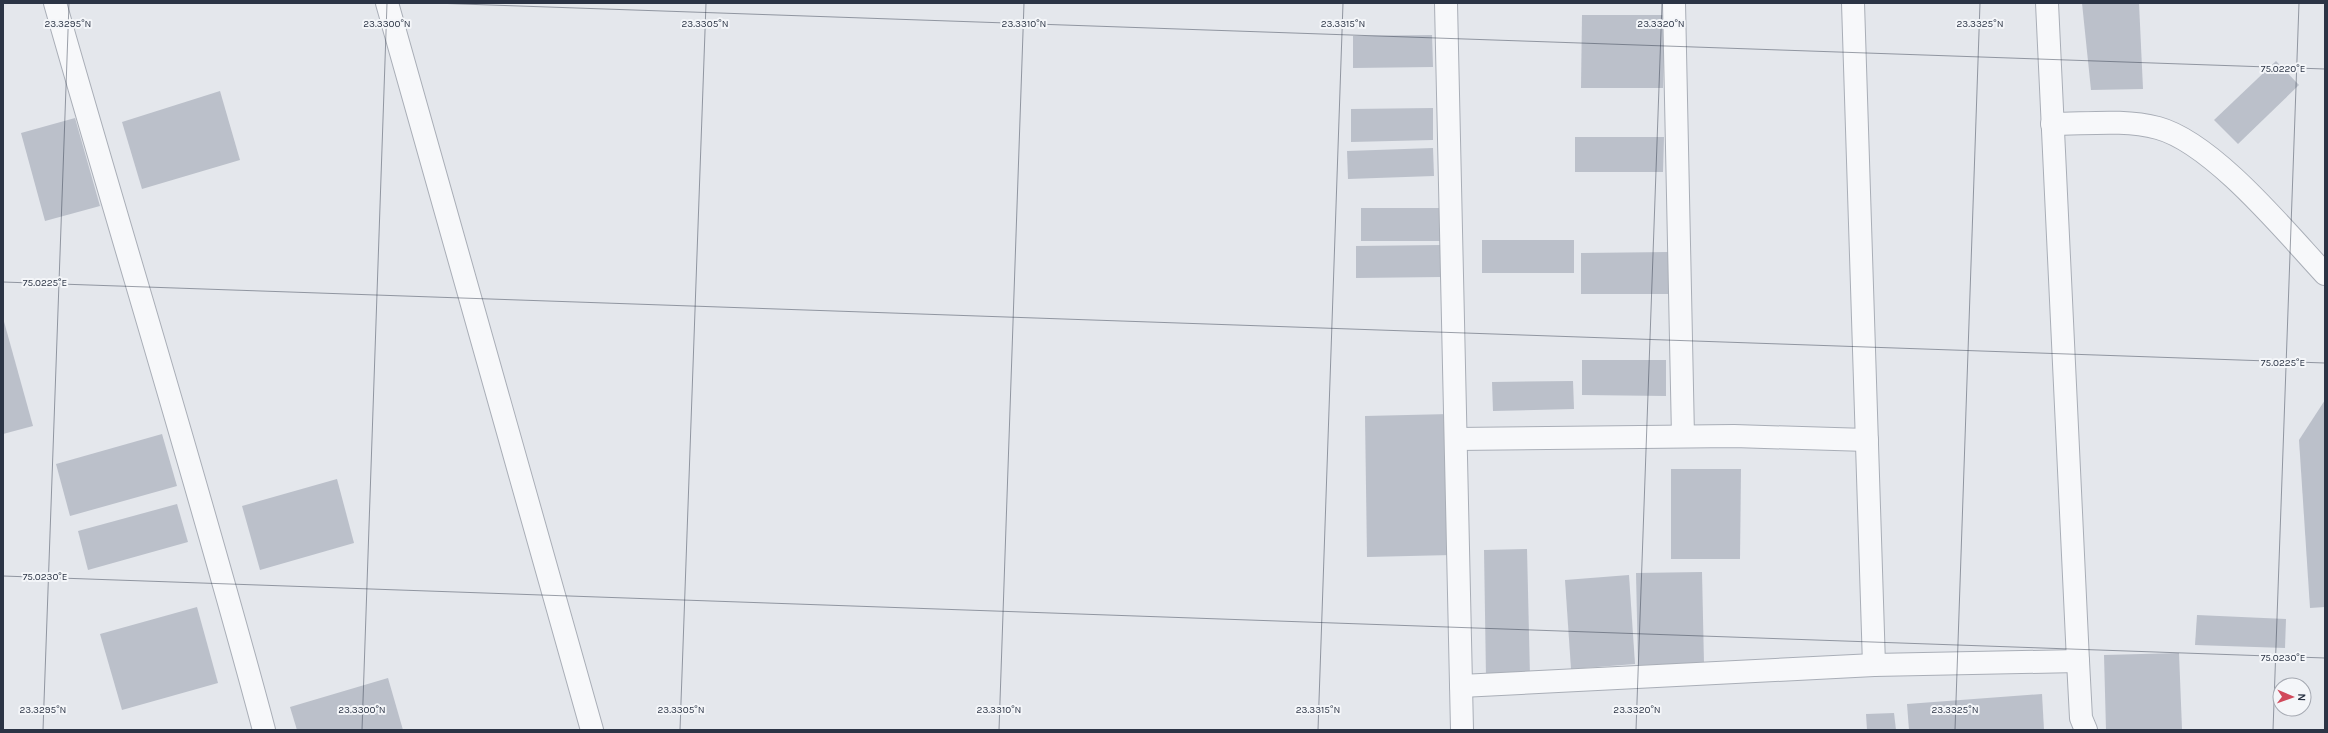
<svg xmlns="http://www.w3.org/2000/svg" width="2328" height="733" font-family="Karla,sans-serif">
<style>
.building{fill:#bbc0ca}
.lines{fill:none;stroke-linecap:round;stroke-linejoin:round}
.minor-casing{stroke:#a9aeb7;stroke-width:24}
.tertiary-casing{stroke:#a9aeb7;stroke-width:24}
.minor{stroke:#f7f8fa;stroke-width:22}
.tertiary{stroke:#f7f8fa;stroke-width:22}
.ticks{fill:none;stroke:#2b3445;stroke-width:1;stroke-opacity:0.45}
.ticks-label{font-size:10px;text-anchor:middle;fill:#2b3445;stroke:#f4f6f9;stroke-width:4;stroke-linejoin:round;paint-order:stroke}
</style>
<rect width="100%" height="100%" fill="#e4e7ec"/>
<g class="building">
<path d="M2082,3h57l4,86 -52,1z"/>
<path d="M1582,15h82l-1,73h-82z"/>
<path d="M1432,35l1,32 -80,1v-32z"/>
<path d="M2276,61l23,24 -61,59 -24,-24z"/>
<path d="M220,91l20,69 -98,29 -20,-67z"/>
<path d="M1433,108v32l-82,2v-33z"/>
<path d="M75,118l25,88 -55,15 -24,-88z"/>
<path d="M1575,137h89l-1,35h-88z"/>
<path d="M1433,148l1,28 -86,3 -1,-28z"/>
<rect x="1361" y="208" width="83" height="33"/>
<rect x="1482" y="240" width="92" height="33"/>
<path d="M1442,245v32l-86,1v-32z"/>
<path d="M1669,252l1,42h-89v-41z"/>
<path d="M3,318l30,108 -30,8z"/>
<path d="M1582,360h84v36l-84,-1z"/>
<path d="M1573,381l1,28 -81,2 -1,-29z"/>
<path d="M2325,400v207l-15,1 -11,-168z"/>
<path d="M1450,414l2,141 -85,2 -2,-141z"/>
<path d="M162,434l15,52 -107,30 -14,-52z"/>
<path d="M1671,469h70l-1,90h-69z"/>
<path d="M337,479l17,64 -94,27 -18,-64z"/>
<path d="M177,504l11,38 -100,28 -10,-39z"/>
<path d="M1527,549l3,128 -44,1 -2,-128z"/>
<path d="M1702,572l2,92 -66,1 -2,-92z"/>
<path d="M1629,575l6,89 -64,5 -6,-89z"/>
<path d="M197,607l21,76 -96,27 -22,-76z"/>
<path d="M2197,615l89,4 -1,29 -90,-3z"/>
<path d="M2179,653l3,76 -76,1 -2,-75z"/>
<path d="M388,678l15,52h-106l-7,-23z"/>
<path d="M2042,694l2,36h-135l-2,-26z"/>
<path d="M1894,713l2,17h-29l-1,-16z"/>
</g>
<g class="lines">
<defs>
<g id="minor">
<path d="M55,3c69,243 144,483 209,727"/>
<path d="M1446,3l16,727"/>
<path d="M1674,3l9,433"/>
<path d="M1853,3l21,662"/>
<path d="M2047,3l31,658 3,57 5,12"/>
<path d="M2052,124c35,0 72,-5 106,4 55,15 127,103 167,146"/>
<path d="M1456,439l278,-3 133,4"/>
<path d="M1461,686l413,-21 204,-4"/>
</g>
<path id="tertiary" d="M387,3l205,727"/>
</defs>
<use href="#minor" class="minor-casing"/>
<use href="#tertiary" class="tertiary-casing"/>
<use href="#minor" class="minor"/>
<use href="#tertiary" class="tertiary"/>
</g>
<path class="ticks" d="M433,3l1892,66M3,282l2322,81M3,576l2322,82M43,730l26,-727M362,730l25,-727M680,730l26,-727M999,730l25,-727M1318,730l25,-727M1636,730l26,-727M1955,730l25,-727M2273,730l26,-727"/>
<g class="ticks-label">
<text x="68" y="27">23.3295°N</text>
<text x="387" y="27">23.3300°N</text>
<text x="705" y="27">23.3305°N</text>
<text x="1024" y="27">23.3310°N</text>
<text x="1343" y="27">23.3315°N</text>
<text x="1661" y="27">23.3320°N</text>
<text x="1980" y="27">23.3325°N</text>
<text x="2283" y="72">75.0220°E</text>
<text x="45" y="286">75.0225°E</text>
<text x="2283" y="366">75.0225°E</text>
<text x="45" y="580">75.0230°E</text>
<text x="2283" y="661">75.0230°E</text>
<text x="43" y="713">23.3295°N</text>
<text x="362" y="713">23.3300°N</text>
<text x="681" y="713">23.3305°N</text>
<text x="999" y="713">23.3310°N</text>
<text x="1318" y="713">23.3315°N</text>
<text x="1637" y="713">23.3320°N</text>
<text x="1955" y="713">23.3325°N</text>
</g>
<rect width="2328" height="733" fill="none" stroke="#2b3445" stroke-width="8"/>
<g transform="translate(2292 697) rotate(92)"><circle r="19" fill="#f4f6f9" stroke="#a4a8b1"/>
<path d="M0-3L7 15L0 10L-7 15Z" fill="#d1495b"/>
<text y="-6" font-size="11" font-weight="bold" text-anchor="middle" fill="#2b3445">N</text>
</g>
</svg>
